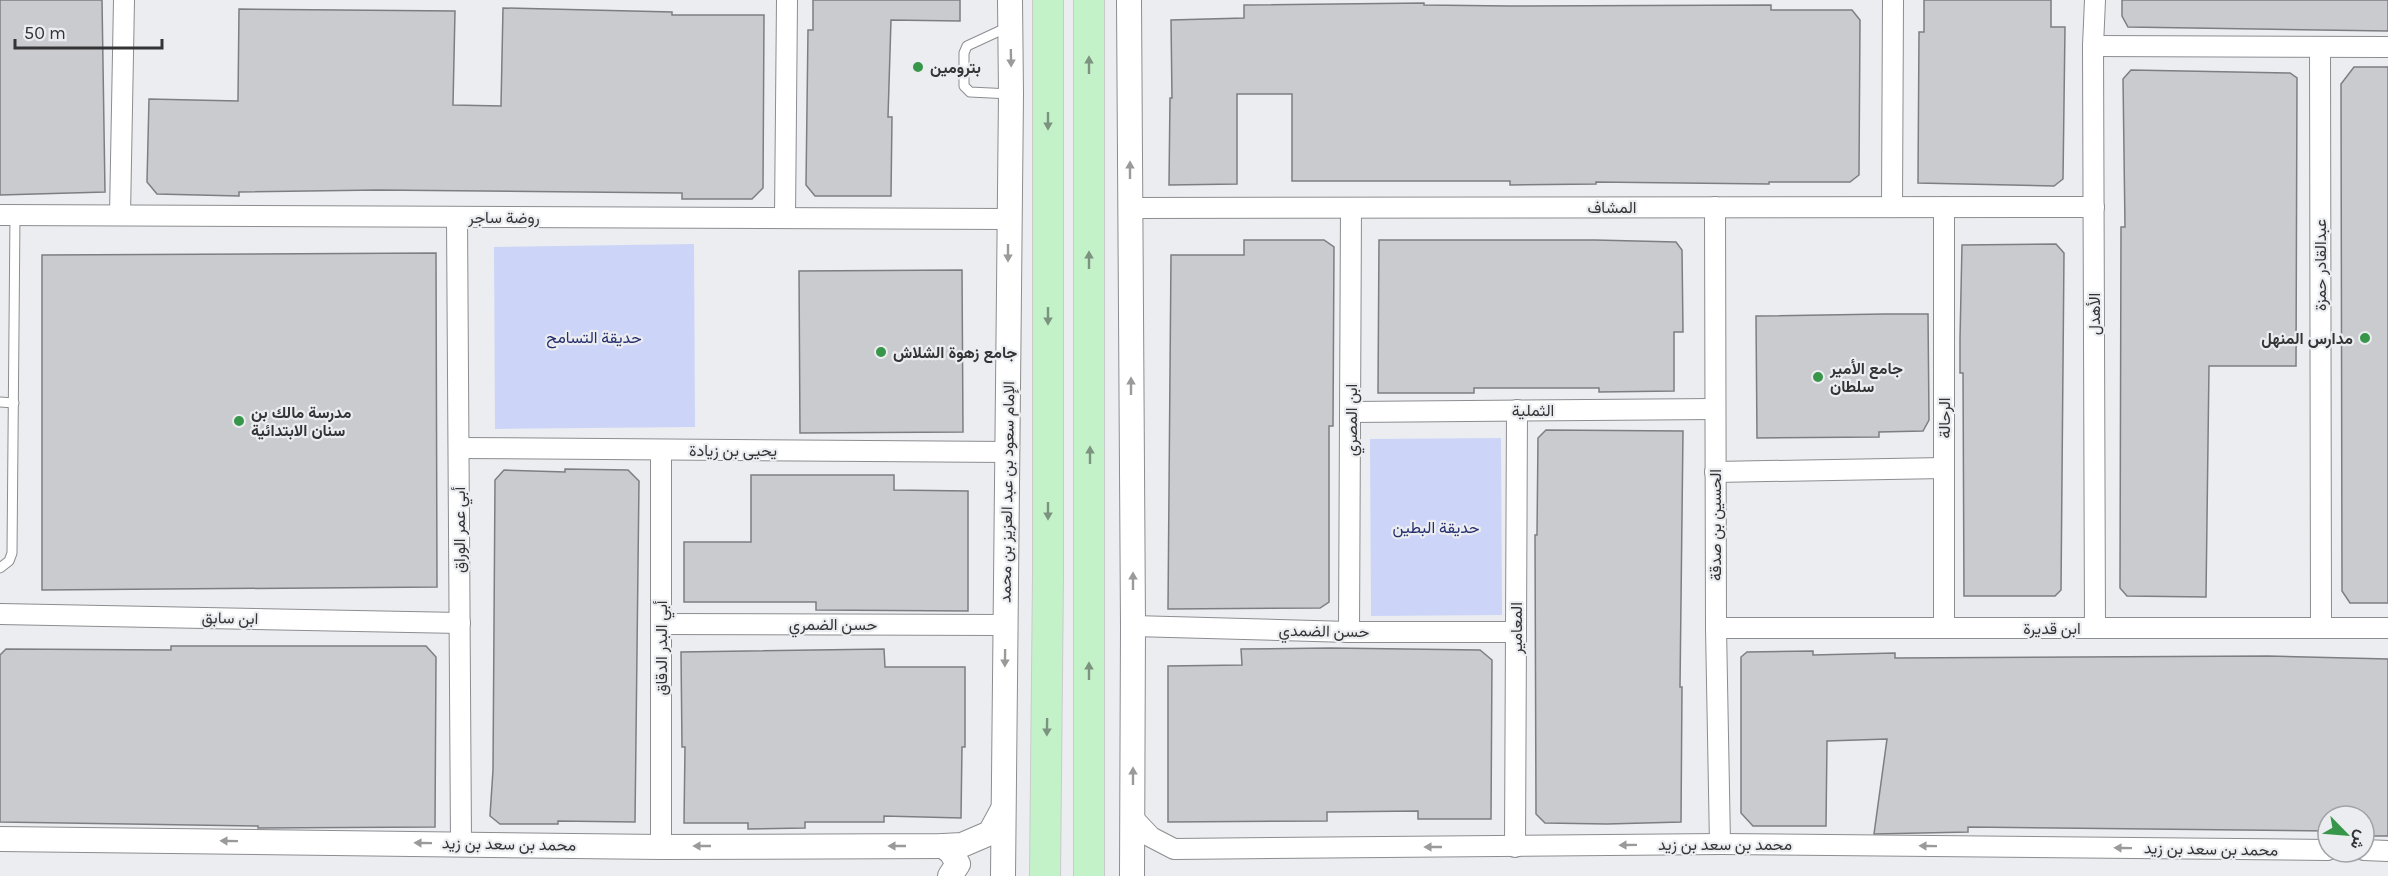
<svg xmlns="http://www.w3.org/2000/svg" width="2388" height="876" font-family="Karla,Vazirmatn,sans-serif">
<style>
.green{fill:#ccd5f8}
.building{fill:#cacbcf;stroke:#7d7e82;stroke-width:1.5}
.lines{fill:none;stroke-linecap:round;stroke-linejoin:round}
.service-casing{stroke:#8c8d90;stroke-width:11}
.minor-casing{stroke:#8c8d90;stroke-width:22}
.tertiary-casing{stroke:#8c8d90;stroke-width:26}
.primary-casing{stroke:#cacacb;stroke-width:32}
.service{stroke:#fff;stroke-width:9}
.minor{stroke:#fff;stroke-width:20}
.tertiary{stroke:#fff;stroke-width:24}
.primary{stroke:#c3f2c8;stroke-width:30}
.oneway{fill:#9a9a9a}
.oneway2{fill:#7c937f}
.poi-dot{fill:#379649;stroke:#ebedf0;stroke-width:2}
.labels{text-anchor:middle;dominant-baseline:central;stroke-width:4.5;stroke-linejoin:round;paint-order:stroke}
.poi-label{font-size:16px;font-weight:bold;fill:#343436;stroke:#ebedf0;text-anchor:start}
.street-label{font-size:16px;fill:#343436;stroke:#ebedf0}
.park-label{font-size:16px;fill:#27306e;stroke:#ebedf0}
</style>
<rect width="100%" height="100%" fill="#ebedf0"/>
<g class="green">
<path d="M694,244l1,183 -200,2 -1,-182z"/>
<path d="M1501,438l1,177 -131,1 -1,-177z"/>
</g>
<g class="building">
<path d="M0,0h102l3,192 -105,3z"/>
<path d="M813,0h147v21l-69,-1 -3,97h4l-1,79h-76l-9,-11 2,-155h5z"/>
<path d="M1924,0h127v27h14l-2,152 -9,7 -136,-3 1,-151h5z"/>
<path d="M2122,0h266v31l-260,-4 -6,-11z"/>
<path d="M1424,3v2l86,1 261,-1v5h81l8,10 -1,155 -9,7h-81v2l-173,-2v2l-86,1v-4h-218v-87h-55v90l-68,1 1,-87h2l-1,-78 73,-2v-13z"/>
<path d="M503,8l169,4v3h92l-1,173 -11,11h-70v-6l-304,-3 -139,2v4l-82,-2 -10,-12 2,-83 89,2 1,-92 216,2 -2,94 48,1z"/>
<path d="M2354,67h34v536h-38l-8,-12 -1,-507z"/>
<path d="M2131,70l159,3 7,5 -1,288h-87l-3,231 -79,-1 -7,-8 1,-361h4l-2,-148z"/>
<path d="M1244,240h80l10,7 -1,179h-4v176l-9,6 -152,1 3,-354h73z"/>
<path d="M1379,240h216l81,2 6,8 1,82h-9v59l-75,1v-4h-125v5h-96z"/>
<path d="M2056,244l8,9 -3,337 -6,6h-91l-1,-223h-3v-34l2,-94z"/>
<path d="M436,253l1,334 -395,3v-335z"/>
<path d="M962,270l1,162 -163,1 -1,-162z"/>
<path d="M1885,314h43l1,106 -6,11 -44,1v5l-122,1 -1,-122z"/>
<path d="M1546,430l137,1 -3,256h2l-1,135 -74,2 -62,-1 -9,-9 -1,-279h2l1,-97z"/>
<path d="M565,469l63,1 11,11 -4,341 -77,-1v3h-58l-10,-8 3,-46 2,-290 9,-10 61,2z"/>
<path d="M751,475h143v15l74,1v120l-152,-1v-8h-132v-60h67z"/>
<path d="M171,646h255l10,11 -1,170 -177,1v-2l-258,-4v-167l6,-6 165,1z"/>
<path d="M1330,648l150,2 12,10 -1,159h-73v-8l-91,1v9l-159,1v-156l74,-1 -1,-16z"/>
<path d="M884,649l1,18h80v80h-3l-1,71 -77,-2v6h-79v6l-57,1v-6h-64l1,-76h-3l-1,-95z"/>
<path d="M1813,651v4l82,-2v5l373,-2 120,3v177h-24v-20h-36v15l-360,-4v5l-94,2 13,-95 -60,2 -1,85h-73l-12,-13v-156l6,-5z"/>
</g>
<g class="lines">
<defs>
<g id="service">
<path d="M1008,27l-41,19 -3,7v33l6,6 41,2"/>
<path d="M0,402l14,1"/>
<path d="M0,568l9,-7 3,-8 3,-338"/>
</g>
<g id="minor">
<path d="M2093,46l295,1"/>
<path d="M2320,47l1,581"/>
<path d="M1715,207l1,421 4,216"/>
<path d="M1892,207l1,-207"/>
<path d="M1130,208l964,-1"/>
<path d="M0,215l1008,4"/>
<path d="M120,215l4,-215"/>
<path d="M457,217l4,626"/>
<path d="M785,217l2,-217"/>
<path d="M1351,412l364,-3"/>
<path d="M459,448l549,4"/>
<path d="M661,450v397"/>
<path d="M1715,472l229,-4"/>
<path d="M0,614l460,9"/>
<path d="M661,624l344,1"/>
<path d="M1133,626l216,6h167"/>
<path d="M1716,628h672"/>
<path d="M1944,628v-421"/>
<path d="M2095,628l-2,-582 2,-46"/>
<path d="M1349,632l2,-424"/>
<path d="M1133,818l18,19 23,12 546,-5 608,6"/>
<path d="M1515,847l2,-437"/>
<path d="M2364,850l24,1"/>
</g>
<g id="tertiary">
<path d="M1129,0l4,626 -1,250"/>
<path d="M0,839l661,8 282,-1 19,-1 28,-12 13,-24"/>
<path d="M943,846l8,6 7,12 -8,12"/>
<path d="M1003,876l8,-782 -1,-94"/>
</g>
<g id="primary">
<path d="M1045,876l3,-301v-575"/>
<path d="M1089,876v-876"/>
</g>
</defs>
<use href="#service" class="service-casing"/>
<use href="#minor" class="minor-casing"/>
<use href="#tertiary" class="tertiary-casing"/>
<use href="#primary" class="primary-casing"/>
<use href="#service" class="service"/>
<use href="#minor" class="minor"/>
<use href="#tertiary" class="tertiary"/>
<use href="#primary" class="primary"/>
</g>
<defs><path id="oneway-solid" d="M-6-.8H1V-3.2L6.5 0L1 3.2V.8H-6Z" transform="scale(1.5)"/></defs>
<g class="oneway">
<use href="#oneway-solid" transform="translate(1011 58) rotate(89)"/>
<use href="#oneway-solid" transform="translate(1130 170) rotate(-90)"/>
<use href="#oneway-solid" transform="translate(1008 253) rotate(90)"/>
<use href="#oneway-solid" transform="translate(1131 386) rotate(-90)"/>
<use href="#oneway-solid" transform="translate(1133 581) rotate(-90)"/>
<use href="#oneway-solid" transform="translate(1005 658) rotate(91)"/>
<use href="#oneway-solid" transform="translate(1133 776) rotate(-90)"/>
<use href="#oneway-solid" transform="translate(229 841) rotate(-179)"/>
<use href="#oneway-solid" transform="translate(423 843) rotate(-179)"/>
<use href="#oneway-solid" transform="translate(1628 845) rotate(179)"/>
<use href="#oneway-solid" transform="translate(702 846) rotate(180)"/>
<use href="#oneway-solid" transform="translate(897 846) rotate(180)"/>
<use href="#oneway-solid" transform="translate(1928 846) rotate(-179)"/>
<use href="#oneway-solid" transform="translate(1433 847) rotate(180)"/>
<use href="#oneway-solid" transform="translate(2123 848) rotate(-179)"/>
</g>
<g class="oneway2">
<use href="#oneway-solid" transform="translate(1089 65) rotate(-90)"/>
<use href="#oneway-solid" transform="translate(1048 121) rotate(90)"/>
<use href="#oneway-solid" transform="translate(1089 260) rotate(-90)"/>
<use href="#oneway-solid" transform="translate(1048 316) rotate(90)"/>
<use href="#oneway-solid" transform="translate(1090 455) rotate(-90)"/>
<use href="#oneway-solid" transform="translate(1048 511) rotate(90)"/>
<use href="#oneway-solid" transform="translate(1089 671) rotate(-90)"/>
<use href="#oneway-solid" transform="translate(1047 727) rotate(91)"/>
</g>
<g class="poi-dot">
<circle cx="918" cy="67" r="6"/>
<circle cx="2365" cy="338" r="6"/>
<circle cx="881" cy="352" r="6"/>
<circle cx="1818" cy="377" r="6"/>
<circle cx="239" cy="421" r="6"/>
</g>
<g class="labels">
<g class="poi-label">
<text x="930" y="67">بترومين</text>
<text x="2353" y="338" text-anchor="end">مدارس المنهل</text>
<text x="893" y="352">جامع زهوة الشلاش</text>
<text x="1830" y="368">جامع الأمير<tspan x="1830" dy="18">سلطان</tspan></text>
<text x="251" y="412">مدرسة مالك بن<tspan x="251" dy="18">سنان الابتدائية</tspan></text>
</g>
<g class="street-label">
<text x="1612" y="207">المشاف</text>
<text x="504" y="217">روضة ساجر</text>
<text transform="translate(2320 265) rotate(-90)">عبدالقادر حمزة</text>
<text transform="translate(2094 314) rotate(-90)">الأهدل</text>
<text x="1533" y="410">الثملية</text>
<text transform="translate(1944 418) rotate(-90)">الرحالة</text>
<text transform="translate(1351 420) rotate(-90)">ابن المصري</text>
<text x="733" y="450">يحيى بن زيادة</text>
<text transform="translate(1007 492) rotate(-89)">الإمام سعود بن عبد العزيز بن محمد</text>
<text transform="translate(1715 525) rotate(-90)">الحسين بن صدقة</text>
<text transform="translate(459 530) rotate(-90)">أبي عمر الوراق</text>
<text transform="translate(230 618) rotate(1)">ابن سابق</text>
<text x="833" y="624">حسن الضمري</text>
<text transform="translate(1516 628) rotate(-90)">المعامير</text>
<text x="2052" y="628">ابن قديرة</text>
<text transform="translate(1324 631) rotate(1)">حسن الضمدي</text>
<text transform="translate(661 648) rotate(-90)">أبي البدر الدقاق</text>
<text transform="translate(509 844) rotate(1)">محمد بن سعد بن زيد</text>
<text x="1725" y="844">محمد بن سعد بن زيد</text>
<text transform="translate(2211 849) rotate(1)">محمد بن سعد بن زيد</text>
</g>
<g class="park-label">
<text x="594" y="337">حديقة التسامح</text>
<text x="1436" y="527">حديقة البطين</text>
</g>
</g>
<g transform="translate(2346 834) rotate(115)"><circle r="28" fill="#ebedf0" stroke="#a2a3a6" stroke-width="1.5"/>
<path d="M0-4.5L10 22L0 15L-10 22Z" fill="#379649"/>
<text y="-9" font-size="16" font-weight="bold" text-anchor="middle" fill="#343436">ش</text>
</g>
<path d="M15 39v9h147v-9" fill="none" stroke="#343436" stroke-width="3"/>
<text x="24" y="39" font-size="18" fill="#343436" stroke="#ebedf0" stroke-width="4.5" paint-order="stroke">50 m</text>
</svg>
